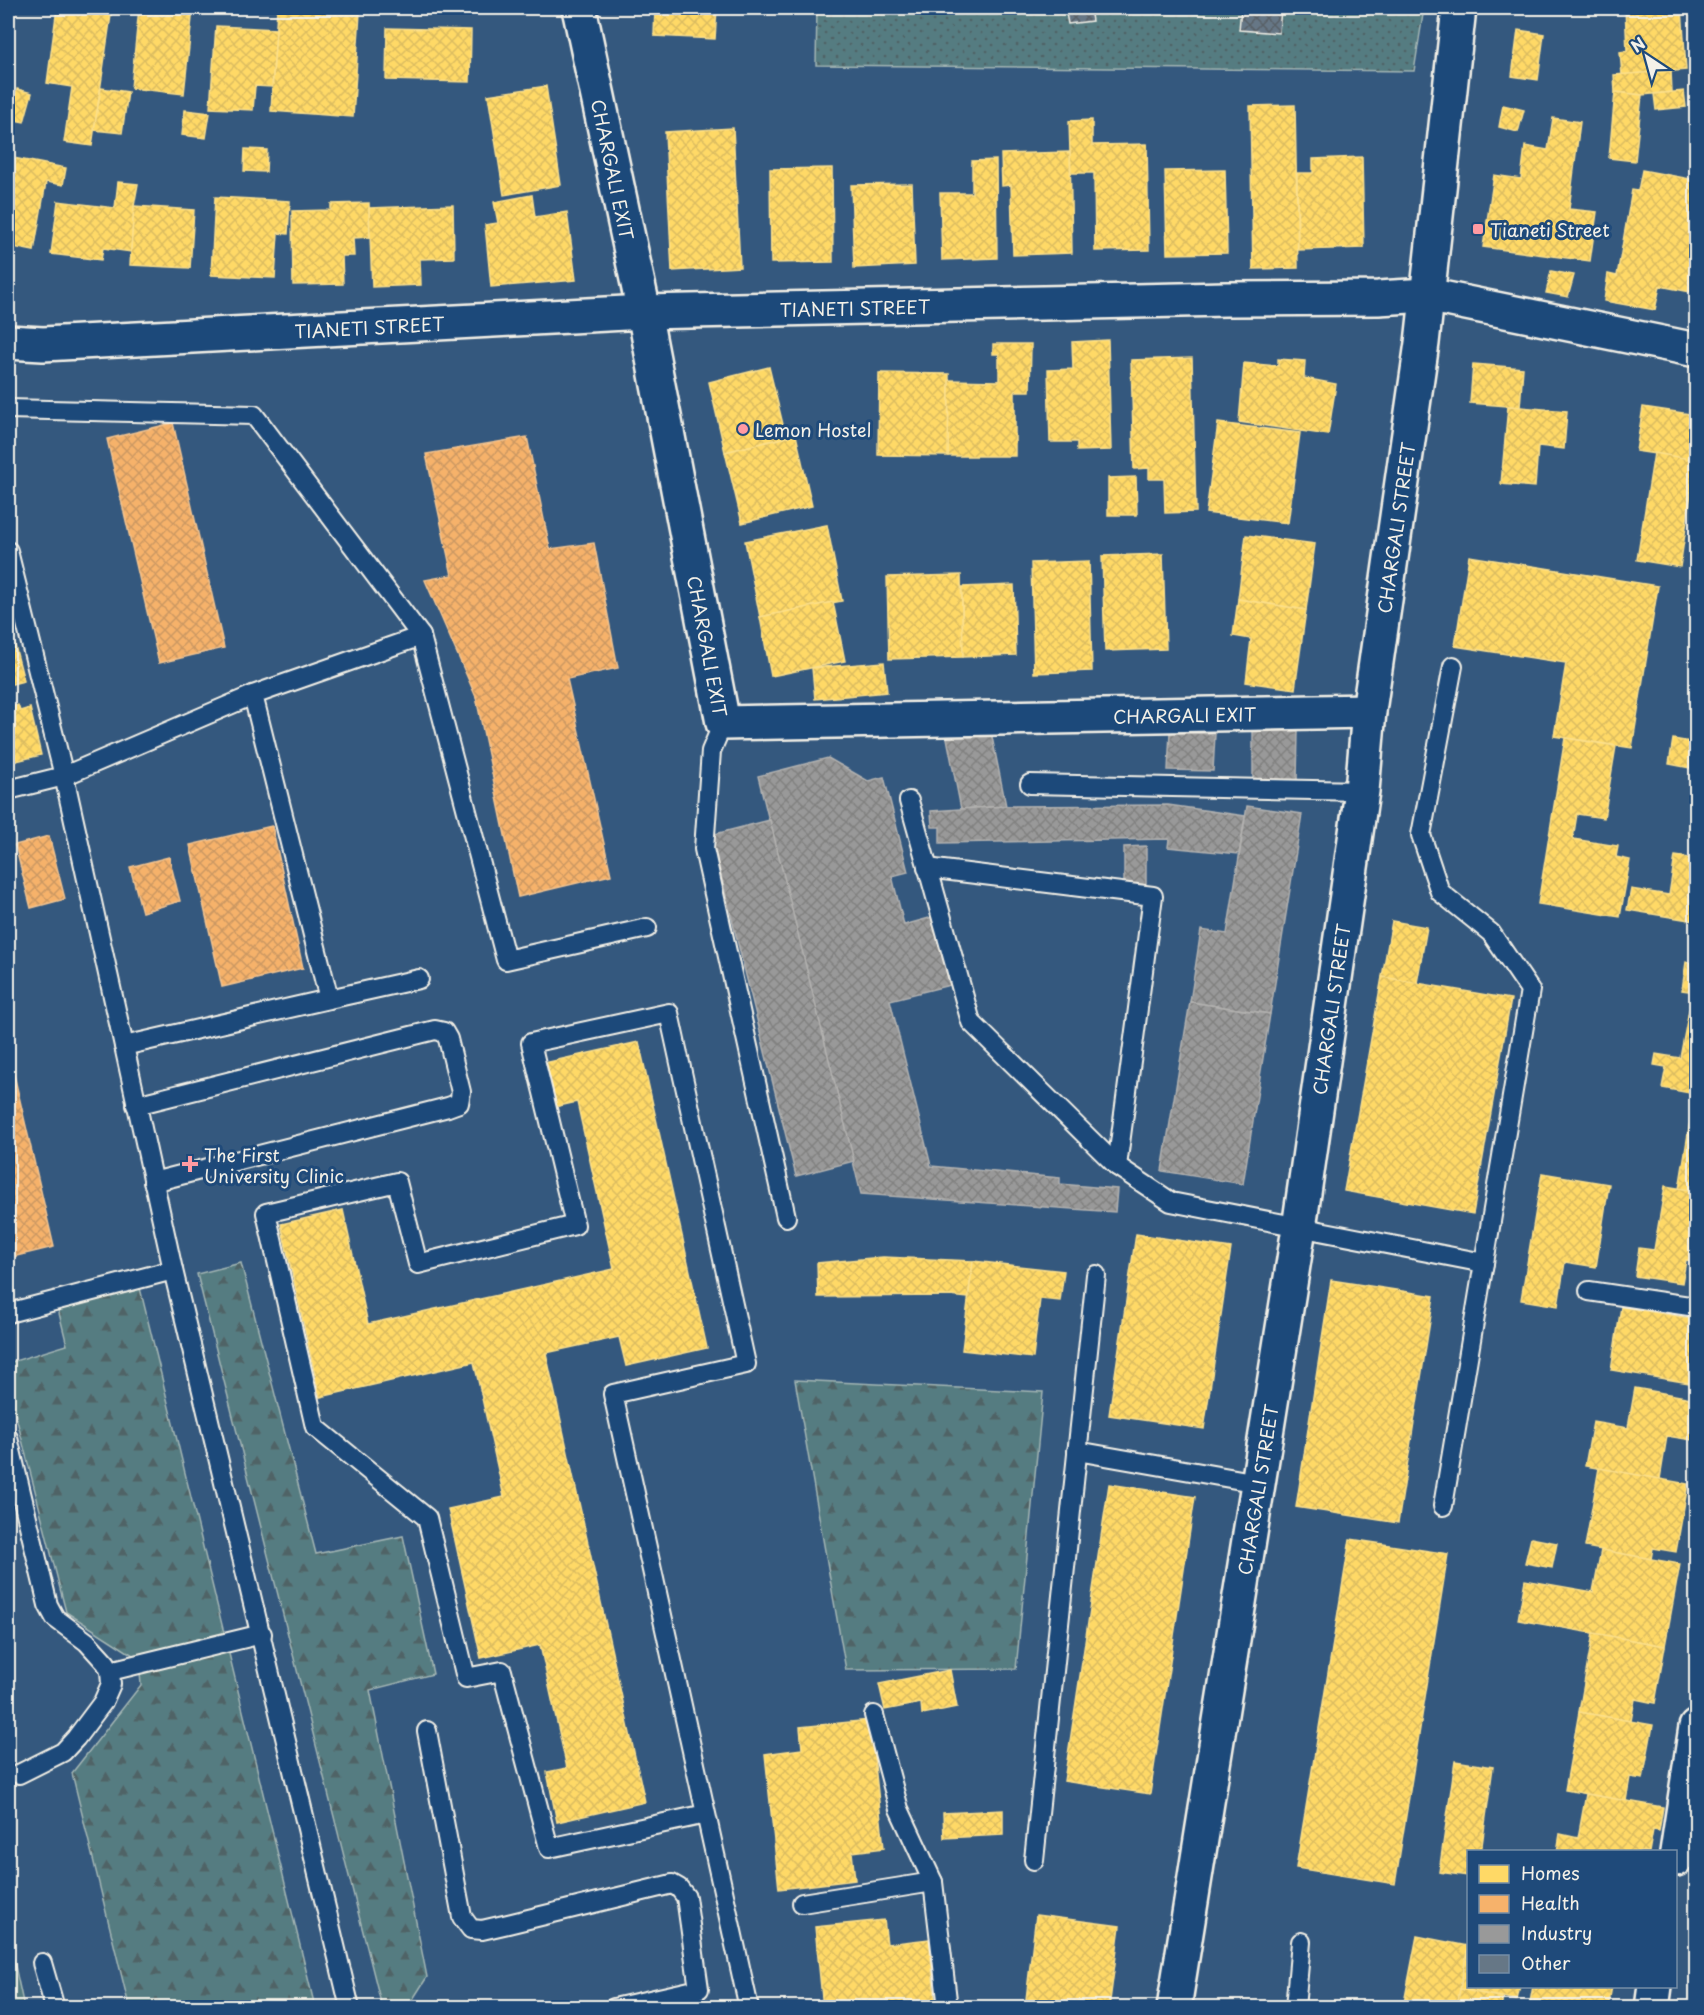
<svg xmlns="http://www.w3.org/2000/svg" width="1704" height="2015" font-family="'Playpen Sans',sans-serif">
<style>
.grass{fill:url(#grass-dots);stroke:#a4b6b4;stroke-width:1.5}
.forest{fill:url(#forest-firs);stroke:#a4b6b4;stroke-width:1.5}
.homes{fill:url(#homes-cross-hatch);stroke:#fce08d;stroke-width:1.5}
.health{fill:url(#health-cross-hatch);stroke:#f5c590;stroke-width:1.5}
.industry{fill:url(#industry-cross-hatch);stroke:#b4b3b1;stroke-width:1.5}
.building{fill:url(#building-cross-hatch);stroke:#f4f1e8;stroke-width:1.5}
.lines{fill:none;stroke-linecap:round;stroke-linejoin:round}
.lane-casing{stroke:#f4f1e8;stroke-width:22}
.street-casing{stroke:#f4f1e8;stroke-width:38}
.secondary-casing{stroke:#f4f1e8;stroke-width:38}
.lane{stroke:#1f4a7a;stroke-width:18}
.street{stroke:#1f4a7a;stroke-width:33}
.secondary{stroke:#1f4a7a;stroke-width:33}
.poi-dot{fill:#ff9aa2;stroke:#1f4a7a;stroke-width:2}
.labels{text-anchor:middle;dominant-baseline:central;stroke-width:6;stroke-linejoin:round;paint-order:stroke}
.street-label{font-size:18px;fill:#f4f1e8;stroke:#1f4a7a}
.poi-label{font-size:18px;fill:#f4f1e8;stroke:#1f4a7a;text-anchor:start}
</style>
<defs>
<pattern id="grass-dots" width="8" height="8" patternUnits="userSpaceOnUse" patternTransform="scale(1.5)"><rect width="8" height="8" fill="#557b81"/><path d="M2 2h.1M6 6h.1" fill="none" stroke="#506466" stroke-width="1.8" stroke-linecap="round"/></pattern>
<pattern id="forest-firs" width="22" height="20" patternUnits="userSpaceOnUse" patternTransform="scale(1.5)"><rect width="22" height="20" fill="#557b81"/><path d="M5 1l3.5 6h-7zM16 11l3.5 6h-7z" fill="#506466"/></pattern>
<pattern id="homes-cross-hatch" width="8" height="8" patternUnits="userSpaceOnUse" patternTransform="scale(1.5)"><rect width="8" height="8" fill="#ffd966"/><path d="M0 0l8 8M0 8l8-8" fill="none" stroke="#dbbc60"/></pattern>
<pattern id="health-cross-hatch" width="8" height="8" patternUnits="userSpaceOnUse" patternTransform="scale(1.5)"><rect width="8" height="8" fill="#f6b26b"/><path d="M0 0l8 8M0 8l8-8" fill="none" stroke="#cb9862"/></pattern>
<pattern id="industry-cross-hatch" width="8" height="8" patternUnits="userSpaceOnUse" patternTransform="scale(1.5)"><rect width="8" height="8" fill="#999"/><path d="M0 0l8 8M0 8l8-8" fill="none" stroke="#818180"/></pattern>
<pattern id="building-cross-hatch" width="8" height="8" patternUnits="userSpaceOnUse" patternTransform="scale(1.5)"><rect width="8" height="8" fill="#667786"/><path d="M0 0l8 8M0 8l8-8" fill="none" stroke="#586066"/></pattern>
</defs>
<rect width="100%" height="100%" fill="#34587e"/>
<filter id="ink" filterUnits="userSpaceOnUse"><feTurbulence type="fractalNoise" baseFrequency=".0167" numOctaves="2"/><feDisplacementMap in="SourceGraphic" scale="12" xChannelSelector="R" yChannelSelector="G"/><feConvolveMatrix kernelMatrix="1 2 1 2 8 2 1 2 1" color-interpolation-filters="sRGB"/></filter>
<g filter="url(#ink)">
<path class="grass" d="M817,8h607l-10,63 -598,-6z"/>
<g class="forest">
<path d="M241,1263l75,291 87,-18 30,138 -63,16 57,287 -19,30h-26l-185,-733z"/>
<path d="M140,1288l175,719 -180,1 -6,-2 -57,-233 69,-88 -2,-26 -73,-47 -58,-227v-22l59,-18 -9,-36z"/>
<path d="M795,1380l248,12 -27,277 -170,1z"/>
<path d="M8,1934l16,73h-16z"/>
</g>
<g class="homes">
<path d="M8,8h8l-8,28z"/>
<path d="M57,8h55l-20,138 -28,-4 8,-55 -25,-4z"/>
<path d="M139,8h54l-9,86 -53,-6z"/>
<path d="M277,8l83,5 -7,104 -82,-6z"/>
<path d="M655,8h62l-2,31 -61,-3z"/>
<path d="M1625,8h57l4,62 -64,5 -2,-23 7,-1z"/>
<path d="M216,26l60,3 -4,58 -17,-1 -2,24 -43,-2z"/>
<path d="M387,28l84,2 -1,52 -84,-2z"/>
<path d="M1518,30l26,4 -6,46 -26,-4z"/>
<path d="M1671,71l1,21 -30,3 -27,-3 -1,-17z"/>
<path d="M546,86l15,99 -57,10 -16,-100z"/>
<path d="M101,88l27,4 -6,41 -28,-3z"/>
<path d="M17,89l15,4 -8,29 -15,-3z"/>
<path d="M1684,91l2,16 -30,3 -2,-16z"/>
<path d="M1615,92l27,3 -7,66 -26,-3z"/>
<path d="M1295,105l3,163 -45,1 -3,-163z"/>
<path d="M1503,105l21,5 -6,22 -19,-5z"/>
<path d="M185,110l25,3 -4,25 -24,-3z"/>
<path d="M1553,118l27,4 -11,87 28,3 -7,49 -107,-14 11,-72 27,4 4,-33 23,4z"/>
<path d="M1092,120v25l55,-1 2,106 -54,1 -1,-78h-23l-1,-21 -1,-31z"/>
<path d="M733,128l7,139 -68,4 -7,-139z"/>
<path d="M245,149l22,1 -1,22 -22,-1z"/>
<path d="M1070,152l2,101 -59,2 -2,-70 -9,1 -1,-32z"/>
<path d="M8,157l58,11 -3,17 -17,-3 -12,69 -26,-5z"/>
<path d="M1362,157l2,91 -66,2 -1,-77h16v-14z"/>
<path d="M996,160l1,98 -55,2 -2,-67h32v-32z"/>
<path d="M832,168l1,94 -62,1 -1,-94z"/>
<path d="M1225,170l2,83 -60,1 -2,-83z"/>
<path d="M1642,170l54,10v113l-36,-7 -5,24 -51,-9 4,-27 9,2 15,-86 6,1z"/>
<path d="M118,182l20,2 -4,22 -3,46 -28,-4 -2,12 -50,-6 7,-53 57,7z"/>
<path d="M912,184l3,81 -61,3 -3,-83z"/>
<path d="M532,195l3,22 32,-5 9,68 -85,7 -6,-62 13,-2 -4,-21z"/>
<path d="M215,197l75,4 -2,33 -10,-1 -3,45 -64,-3z"/>
<path d="M369,203l1,34 -17,1 1,18h-12l1,28 -50,1 -1,-74 39,-1v-6z"/>
<path d="M453,205l1,53 -34,1 1,26 -49,2 -3,-79z"/>
<path d="M134,206l60,4 -4,58 -60,-3z"/>
<path d="M1551,271l23,4 -6,22 -22,-4z"/>
<path d="M1108,340l3,110 -34,1v-9h-27l-2,-72 25,-1 -1,-27z"/>
<path d="M993,344h38l-1,47h-15v65h-67l1,-76 50,1v-27h-6z"/>
<path d="M1192,358l4,154 -31,1 -1,-34h-15v-11l-15,1 -3,-109z"/>
<path d="M1278,359l27,2 -1,17 32,6 -8,51 -89,-13 5,-59 34,3z"/>
<path d="M1473,364l50,4 -3,39 -50,-4z"/>
<path d="M769,367l17,70 -61,15 -16,-70z"/>
<path d="M879,373l70,1 -1,82 -70,-1z"/>
<path d="M1508,406l59,5 -3,38 -26,-3 -3,41 -34,-3z"/>
<path d="M1643,407l53,8 -7,44 -53,-8z"/>
<path d="M1218,423l82,10 -12,90 -82,-10z"/>
<path d="M796,435l16,71 -70,17 -17,-71z"/>
<path d="M1654,453l42,7 -16,107 -43,-7z"/>
<path d="M1136,477l1,38h-29v-37z"/>
<path d="M827,525l15,76 -82,16 -15,-76z"/>
<path d="M1246,535l69,9 -9,66 -68,-11z"/>
<path d="M1163,554l3,95 -61,2 -3,-95z"/>
<path d="M1469,556l189,30 -26,162 -78,-12 12,-73 -111,-17z"/>
<path d="M1089,561l3,110 -58,2 -3,-110z"/>
<path d="M961,575l2,82 -74,2 -2,-82z"/>
<path d="M1014,585l2,70 -53,2 -1,-70z"/>
<path d="M1238,599l68,11 -11,79 -49,-7 5,-43 -18,-3z"/>
<path d="M833,602l12,59 -74,15 -11,-59z"/>
<path d="M8,619l16,62 -16,4z"/>
<path d="M884,662l3,30 -72,7 -3,-31z"/>
<path d="M18,705l2,6 10,-3 11,47 -33,8v-56z"/>
<path d="M1565,738l51,8 -12,72 -27,-4 -4,25 45,7 -2,11 14,3 -10,57 -82,-13z"/>
<path d="M1673,739l23,4v26l-27,-5z"/>
<path d="M1675,856l21,3v62l-69,-11 4,-21 38,6z"/>
<path d="M1392,921l35,6 -10,56 -35,-6z"/>
<path d="M1696,938v54l-14,-2 4,-28 6,1z"/>
<path d="M1382,977l129,22 -38,215 -129,-23z"/>
<path d="M1689,1010l7,2v82l-34,-6 4,-21 -12,-2 2,-11 24,4z"/>
<path d="M639,1042l68,306 -81,18 -7,-29 -73,16 99,449 -88,20 -10,-50 20,-4 -27,-123 -59,13 -33,-149 56,-12 -30,-135 -154,35 -39,-173 62,-14 25,114 246,-55 -37,-167 -23,5 -10,-44z"/>
<path d="M1694,1097h2v94l-17,-2z"/>
<path d="M1542,1173l67,11 -13,83 -31,-5 -7,44 -37,-6z"/>
<path d="M1665,1186l31,5v70l-10,-1 -4,23 -47,-7 4,-28 15,2z"/>
<path d="M1136,1234l95,14 -27,181 -95,-14z"/>
<path d="M883,1257l90,4 -5,37 -18,-2 -132,1 -1,-34z"/>
<path d="M973,1261l91,10 -4,30 -20,-2 -7,59 -71,-8z"/>
<path d="M1331,1280l103,16 -36,227 -102,-16z"/>
<path d="M1621,1307l75,12v65l-85,-14z"/>
<path d="M1635,1388l61,11v14l-4,27 -25,-4 -7,43 -75,-13 8,-44 35,6z"/>
<path d="M1599,1468l89,16 -12,68 -23,-4 -2,11 -66,-12z"/>
<path d="M1109,1484l86,13 -45,297 -86,-13z"/>
<path d="M1531,1538l26,5 -5,25 -27,-5z"/>
<path d="M1350,1539l98,15 -53,330 -99,-16z"/>
<path d="M1601,1550l79,14 -15,82 -147,-26 7,-40 68,12z"/>
<path d="M1593,1633l72,13 -10,57 -20,-4 -4,22 -52,-9z"/>
<path d="M950,1670l7,37 -35,7 -1,-11 -36,7 -6,-26z"/>
<path d="M1579,1712l74,13 -10,54 -13,-2 -4,24 -61,-11z"/>
<path d="M870,1720l14,128 -32,4 3,28 -76,9 -14,-135 37,-5 -2,-22z"/>
<path d="M1455,1761l38,6 -12,85h-13v24l-29,-4z"/>
<path d="M1586,1794l77,13 -4,24 -6,-1 -4,22h-92l3,-18 18,4z"/>
<path d="M1003,1810v25l-59,3 -1,-25z"/>
<path d="M1036,1915l84,11 -11,82h-84z"/>
<path d="M884,1920l3,24 42,-5 7,69h-113l-8,-81z"/>
<path d="M1417,1936l51,10 -11,62h-54z"/>
<path d="M1468,1947v39h52l-3,14 -57,-11z"/>
<path d="M1533,1986h79l-4,22h-79z"/>
<path d="M1460,1989l43,9 -2,10h-44z"/>
</g>
<g class="health">
<path d="M173,423l51,225 -65,15 -52,-224z"/>
<path d="M527,437l23,112 44,-6 24,125 -51,11 44,196 -93,22 -42,-200 -51,-117 27,-5 -26,-121z"/>
<path d="M272,826l31,142 -81,19 -32,-142z"/>
<path d="M49,836l16,63 -34,9 -16,-63z"/>
<path d="M169,857l11,44 -38,11 -12,-45z"/>
<path d="M8,1049l46,198 -46,11z"/>
</g>
<g class="industry">
<path d="M1253,731h45l-1,50 -44,1z"/>
<path d="M991,732l15,74 -45,3 -15,-76z"/>
<path d="M1170,732l45,2 -2,37 -45,-1z"/>
<path d="M828,758l40,23 16,-4 24,95 -16,4 12,49 29,-8 17,68 -60,15 41,166 129,12v6l57,5 -2,23 -254,-18 -103,-418z"/>
<path d="M1168,805l77,11 -6,38 -71,-7 1,-8 -229,4v-16h-8l-1,-16 75,-5z"/>
<path d="M1247,806l55,8 -32,200 -80,-12 11,-72 26,4z"/>
<path d="M770,820l84,341 -58,15 -85,-341z"/>
<path d="M1146,846v45h-22v-44z"/>
<path d="M1190,1002l80,12 -27,170 -81,-13z"/>
</g>
<g class="building">
<path d="M1065,8h25l2,13 -24,3z"/>
<path d="M1241,8h40l-2,25 -40,-3z"/>
</g>
<g class="lines">
<defs>
<g id="lane">
<path d="M8,409l246,6 167,221"/>
<path d="M8,551l56,225 60,270"/>
<path d="M723,723l-12,28 -7,98 82,368"/>
<path d="M1030,784l332,7"/>
<path d="M8,790l56,-14 189,-81"/>
<path d="M909,801l62,221 146,144 54,36 313,61"/>
<path d="M927,868l226,28 -36,270"/>
<path d="M329,999l90,-20"/>
<path d="M136,1105l299,-75 9,2 4,7 13,53 -2,11 -11,4 -295,75"/>
<path d="M1589,1291l107,16"/>
<path d="M8,1313l165,-43"/>
<path d="M8,1438l40,167 7,13 32,24 19,21 4,8 1,13 -8,18 -27,36 -13,14 -44,22"/>
<path d="M1077,1451l181,32"/>
<path d="M1443,1506l87,-516 -39,-57 -51,-41 -19,-57 32,-169"/>
<path d="M110,1671l152,-37"/>
<path d="M874,1715l25,94 34,73"/>
<path d="M427,1731l35,186 9,12 11,1 26,-6 164,-40 7,4 7,9 13,92 -85,19"/>
<path d="M706,1814l-157,34 -47,-177 -36,7 -39,-160 -112,-91 -49,-214 131,-31 21,82 157,-39 -44,-182 138,-30 77,351 -133,30 136,614"/>
<path d="M1034,1860l62,-585"/>
<path d="M802,1903l131,-21 15,126"/>
<path d="M42,1963l13,45"/>
<path d="M350,2008l-177,-738 -49,-224 205,-47 -76,-304 168,-59 85,324 141,-32"/>
<path d="M1295,2008l6,-66"/>
</g>
<g id="street">
<path id="s1" d="M579,8l65,304 79,411 646,-12"/>
<path d="M1427,295l269,55"/>
<path d="M1676,1859l20,-132"/>
<path d="M1652,2008l3,-22"/>
</g>
<g id="secondary">
<path id="s2" d="M8,342l35,2 601,-32 582,-13 152,-1 49,-3"/>
<path id="s3" d="M1174,2008l125,-780 63,-437 7,-80 53,-368 37,-335"/>
</g>
</defs>
<use href="#lane" class="lane-casing"/>
<use href="#street" class="street-casing"/>
<use href="#secondary" class="secondary-casing"/>
<use href="#lane" class="lane"/>
<use href="#street" class="street"/>
<use href="#secondary" class="secondary"/>
</g>
</g>
<g class="poi-dot">
<rect x="1472" y="223" width="12" height="12" rx="3"/>
<circle cx="743" cy="429" r="6"/>
<path d="M187 1155h6v6h6v6h-6v6h-6v-6h-6v-6h6z"/>
</g>
<g class="labels">
<g class="street-label">
<text stroke="none"><textPath href="#s1" startOffset="165">CHARGALI EXIT</textPath></text>
<text stroke="none"><textPath href="#s2" startOffset="848">TIANETI STREET</textPath></text>
<text stroke="none"><textPath href="#s2" startOffset="362">TIANETI STREET</textPath></text>
<text stroke="none"><textPath href="#s3" startOffset="1497">CHARGALI STREET</textPath></text>
<text stroke="none"><textPath href="#s1" startOffset="651">CHARGALI EXIT</textPath></text>
<text stroke="none"><textPath href="#s1" startOffset="1191">CHARGALI EXIT</textPath></text>
<text stroke="none"><textPath href="#s3" startOffset="1011">CHARGALI STREET</textPath></text>
<text stroke="none"><textPath href="#s3" startOffset="525">CHARGALI STREET</textPath></text>
</g>
<g class="poi-label">
<text x="1490" y="229">Tianeti Street</text>
<text x="755" y="429">Lemon Hostel</text>
<text x="204" y="1154">The First<tspan x="204" dy="21">University Clinic</tspan></text>
</g>
</g>
<rect width="1704" height="2015" fill="none" stroke="#1f4a7a" stroke-width="30"/>
<rect x="15" y="15" width="1674" height="1985" fill="none" stroke="#f4f1e8" stroke-width="2" filter="url(#ink)"/>
<rect x="1467" y="1850" width="210" height="138" fill="#1f4a7a" stroke="#748da6" stroke-width="1.5"/>
<rect x="1479" y="1865" width="30" height="18" fill="#ffd966" stroke="#748da6" stroke-width="1.5"/>
<text x="1521" y="1880" font-size="18" fill="#f4f1e8">Homes</text>
<rect x="1479" y="1895" width="30" height="18" fill="#f6b26b" stroke="#748da6" stroke-width="1.5"/>
<text x="1521" y="1910" font-size="18" fill="#f4f1e8">Health</text>
<rect x="1479" y="1925" width="30" height="18" fill="#999999" stroke="#748da6" stroke-width="1.5"/>
<text x="1521" y="1940" font-size="18" fill="#f4f1e8">Industry</text>
<rect x="1479" y="1955" width="30" height="18" fill="#667786" stroke="#748da6" stroke-width="1.5"/>
<text x="1521" y="1970" font-size="18" fill="#f4f1e8">Other</text>
<g transform="translate(1647 57) rotate(324)" stroke="#1f4a7a" stroke-width="4.5" paint-order="stroke">
<path d="M0-4.5L10 22L0 15L-10 22Z" fill="#f4f1e8"/>
<text y="-9" font-size="16" font-weight="bold" text-anchor="middle" fill="#f4f1e8">N</text>
</g>
</svg>
